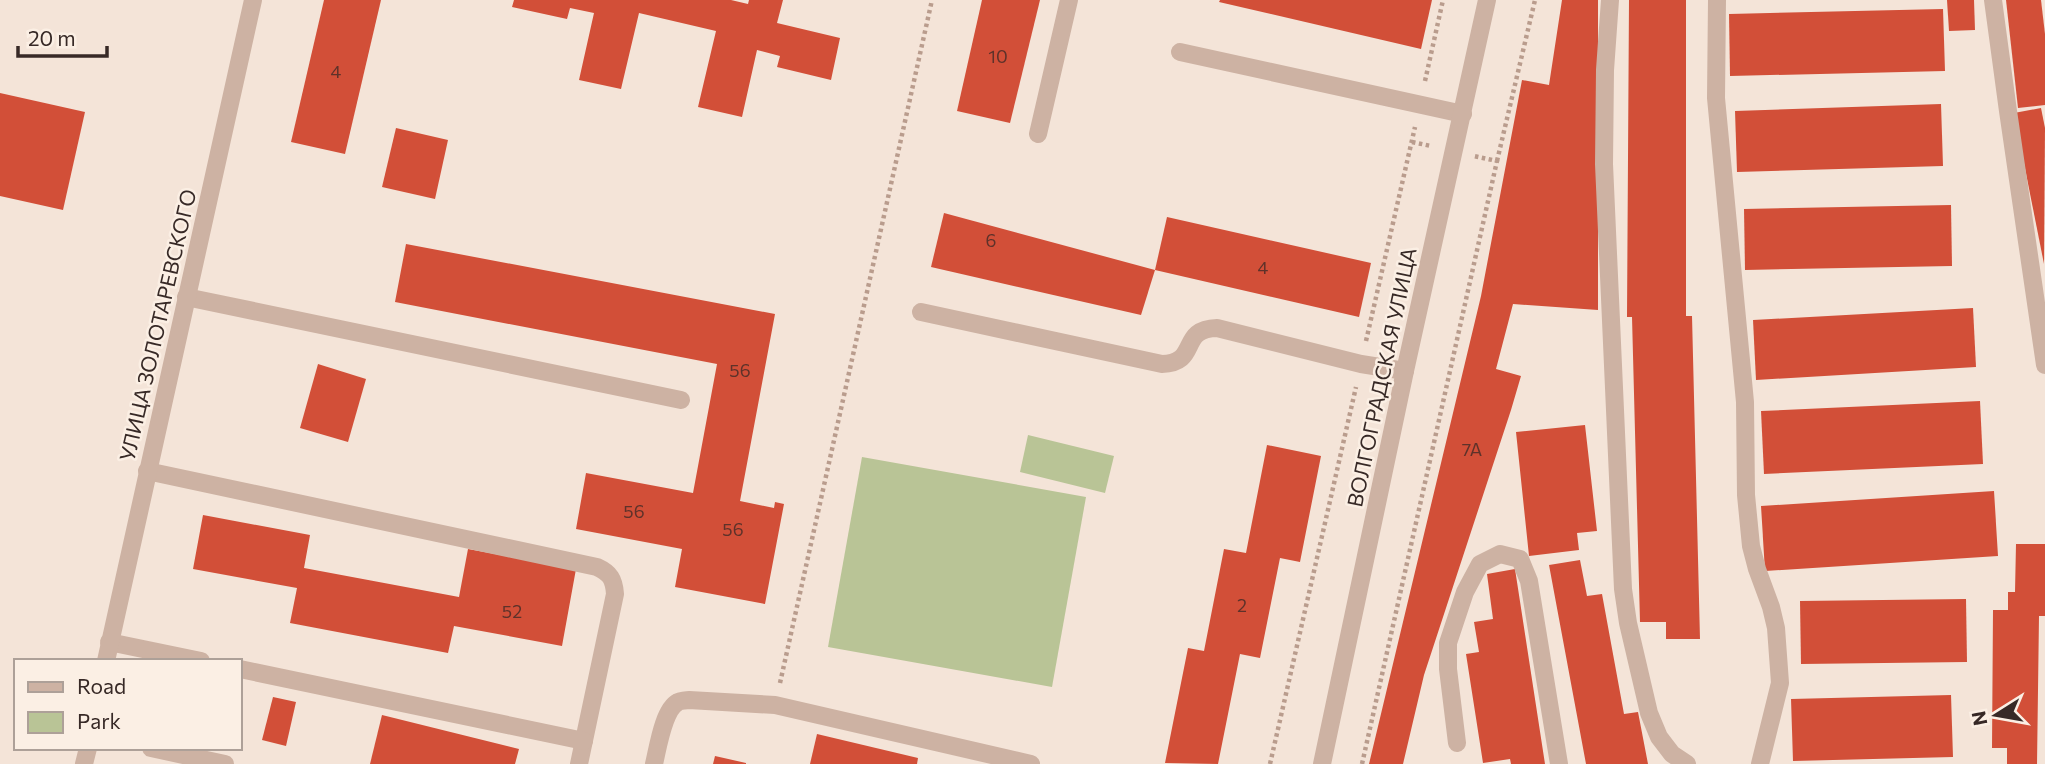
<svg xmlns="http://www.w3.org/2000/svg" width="2045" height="764" font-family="Commissioner,sans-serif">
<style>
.green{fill:#b9c496}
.building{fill:#d24f38}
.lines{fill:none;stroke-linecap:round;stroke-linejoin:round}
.path{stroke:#b99c8d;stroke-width:4.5;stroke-dasharray:3.5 3.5;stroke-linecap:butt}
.minor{stroke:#cdb2a3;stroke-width:18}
.labels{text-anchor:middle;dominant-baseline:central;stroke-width:5;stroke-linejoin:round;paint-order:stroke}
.number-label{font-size:18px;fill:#5e322a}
.street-label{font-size:21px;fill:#372926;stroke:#fbefe4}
</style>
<rect width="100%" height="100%" fill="#f4e4d8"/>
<g class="green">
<path d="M1028,435l86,21 -9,37 -85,-21z"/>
<path d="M862,457l224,40 -34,190 -224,-40z"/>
</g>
<g class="building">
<path d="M324,0h57l-36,154 -54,-12z"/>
<path d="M514,0h217l17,4 1,-4h34l-6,23 63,15 -9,42 -54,-13 3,-11 -23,-6 -15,67 -44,-10 18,-76 -77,-18 -18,76 -42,-9 15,-67 -24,-5 -3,11 -55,-12z"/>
<path d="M982,0h58l-30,123 -53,-12z"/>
<path d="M1220,0h212l-11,49 -202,-47z"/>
<path d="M1562,0h36v310l-85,-6 -17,65 25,7 -10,34 -87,265 -21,89h-34l112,-468 41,-216 27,5z"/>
<path d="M1629,0h57v316h6l8,323h-34v-17h-26l-8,-305h-5z"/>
<path d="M1947,0h27l1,30 -26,1z"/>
<path d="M2006,0h35l4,34v71l-27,3z"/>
<path d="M1943,9l2,62 -215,5 -1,-62z"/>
<path d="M0,93l85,19 -22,98 -63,-14z"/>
<path d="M1941,104l2,62 -206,6 -2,-61z"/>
<path d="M2041,108l4,20 -1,136 -30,-151z"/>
<path d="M396,128l52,12 -13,59 -53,-12z"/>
<path d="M1951,205l1,61 -207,4 -1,-61z"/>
<path d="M944,213l211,57 -14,45 -210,-48z"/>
<path d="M1167,217l204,46 -12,54 -204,-47z"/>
<path d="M406,244l369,70 -35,187 34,7 1,-6 9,2 -19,100 -90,-17 7,-38 -106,-20 10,-56 107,20 24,-129 -322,-62z"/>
<path d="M1973,308l3,59 -220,13 -3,-60z"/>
<path d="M318,364l48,15 -18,63 -48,-14z"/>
<path d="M1980,401l3,63 -219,10 -3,-63z"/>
<path d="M1585,425l12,106 -20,2 2,17 -50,6 -13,-124z"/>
<path d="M1267,445l54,11 -21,106 -20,-4 -20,100 -20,-4 -22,110 -53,-1 23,-115 16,3 20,-102 22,4z"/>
<path d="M1994,491l4,65 -233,15 -4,-65z"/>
<path d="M203,515l107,20 -6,33 155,29 9,-48 108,20 -14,77 -108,-20 -6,27 -158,-30 7,-35 -104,-19z"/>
<path d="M2016,544h29v72h-6l-2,148h-30v-16h-15l1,-138h15v-18h7z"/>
<path d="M1580,560l7,36 15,-2 22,120 14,-2 10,52h-62l-37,-199z"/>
<path d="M1515,569l30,195h-34l-1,-5 -27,4 -17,-109 13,-2 -5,-30 19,-3 -6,-45z"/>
<path d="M1966,599l1,63 -166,2 -1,-63z"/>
<path d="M1951,695l2,62 -160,4 -2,-62z"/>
<path d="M273,697l23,5 -10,44 -24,-6z"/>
<path d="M382,715l137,34 -4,15h-145z"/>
<path d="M817,734l101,24 -1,6h-107z"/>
<path d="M715,756l31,7v1h-33z"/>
</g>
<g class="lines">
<g class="path">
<path d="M1425,81l18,-81"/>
<path d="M1412,142l19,4"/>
<path d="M1497,161l38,-161"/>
<path d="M1366,341l49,-214"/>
<path d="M780,683l152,-683"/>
<path d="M1270,764l86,-377"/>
<path d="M1362,764l135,-603 -23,-5"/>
</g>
<g class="minor">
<path d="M1610,0l-5,70 -1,94 19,425 5,34 21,90 10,24 13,17 15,10"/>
<path d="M1717,0l-1,98 29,304 1,93 5,51 6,23 14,38 5,21 4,55 -20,81"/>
<path d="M1993,0l15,111 37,254"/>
<path d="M1180,52l283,62"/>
<path d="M1038,134l31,-134"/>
<path d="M186,297l495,103"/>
<path d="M921,312l241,52c38,-1 16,-35 55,-36l144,36 44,7"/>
<path d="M147,471l450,96c13,6 17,12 18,27l-36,170"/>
<path d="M109,642l92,19"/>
<path d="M106,661l147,-661"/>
<path d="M240,669l344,72"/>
<path d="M1457,743l-9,-74v-26l17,-51 15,-28 20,-10 20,5 9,22 30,183"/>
<path d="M151,748l74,16"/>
<path d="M84,764l4,-16"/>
<path d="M654,764c4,-16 9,-54 24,-62 2,-1 9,-2 11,-2l86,5 256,59"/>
<path d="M1322,764l83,-393 82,-371"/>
</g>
</g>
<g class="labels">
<g class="number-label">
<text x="998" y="56">10</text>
<text x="336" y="71">4</text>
<text x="991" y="240">6</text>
<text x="1263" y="267">4</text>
<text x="740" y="370">56</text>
<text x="1472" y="449">7А</text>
<text x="634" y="511">56</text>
<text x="733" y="529">56</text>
<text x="1242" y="605">2</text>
<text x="512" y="611">52</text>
</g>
<g class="street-label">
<text transform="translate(157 325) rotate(-77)">УЛИЦА ЗОЛОТАРЕВСКОГО</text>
<text transform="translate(1381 377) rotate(-78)">ВОЛГОГРАДСКАЯ УЛИЦА</text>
</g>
</g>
<rect x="14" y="659" width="228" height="91" fill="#fbefe4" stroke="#ada098" stroke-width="2"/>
<rect x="28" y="682" width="35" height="10" fill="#cdb2a3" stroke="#ada098" stroke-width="2"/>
<text x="77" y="694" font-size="21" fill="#372926">Road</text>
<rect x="28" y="712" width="35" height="21" fill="#b9c496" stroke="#ada098" stroke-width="2"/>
<text x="77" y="729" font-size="21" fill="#372926">Park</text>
<g transform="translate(1996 715) rotate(259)" stroke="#fbefe4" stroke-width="5" paint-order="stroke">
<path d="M0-5L12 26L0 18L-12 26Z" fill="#372926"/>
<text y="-10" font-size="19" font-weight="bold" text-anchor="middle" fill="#372926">N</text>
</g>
<path d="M18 46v10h89v-10" fill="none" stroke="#372926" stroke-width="3.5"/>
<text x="28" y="46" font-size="21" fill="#372926" stroke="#fbefe4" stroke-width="5" paint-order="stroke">20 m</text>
</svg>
